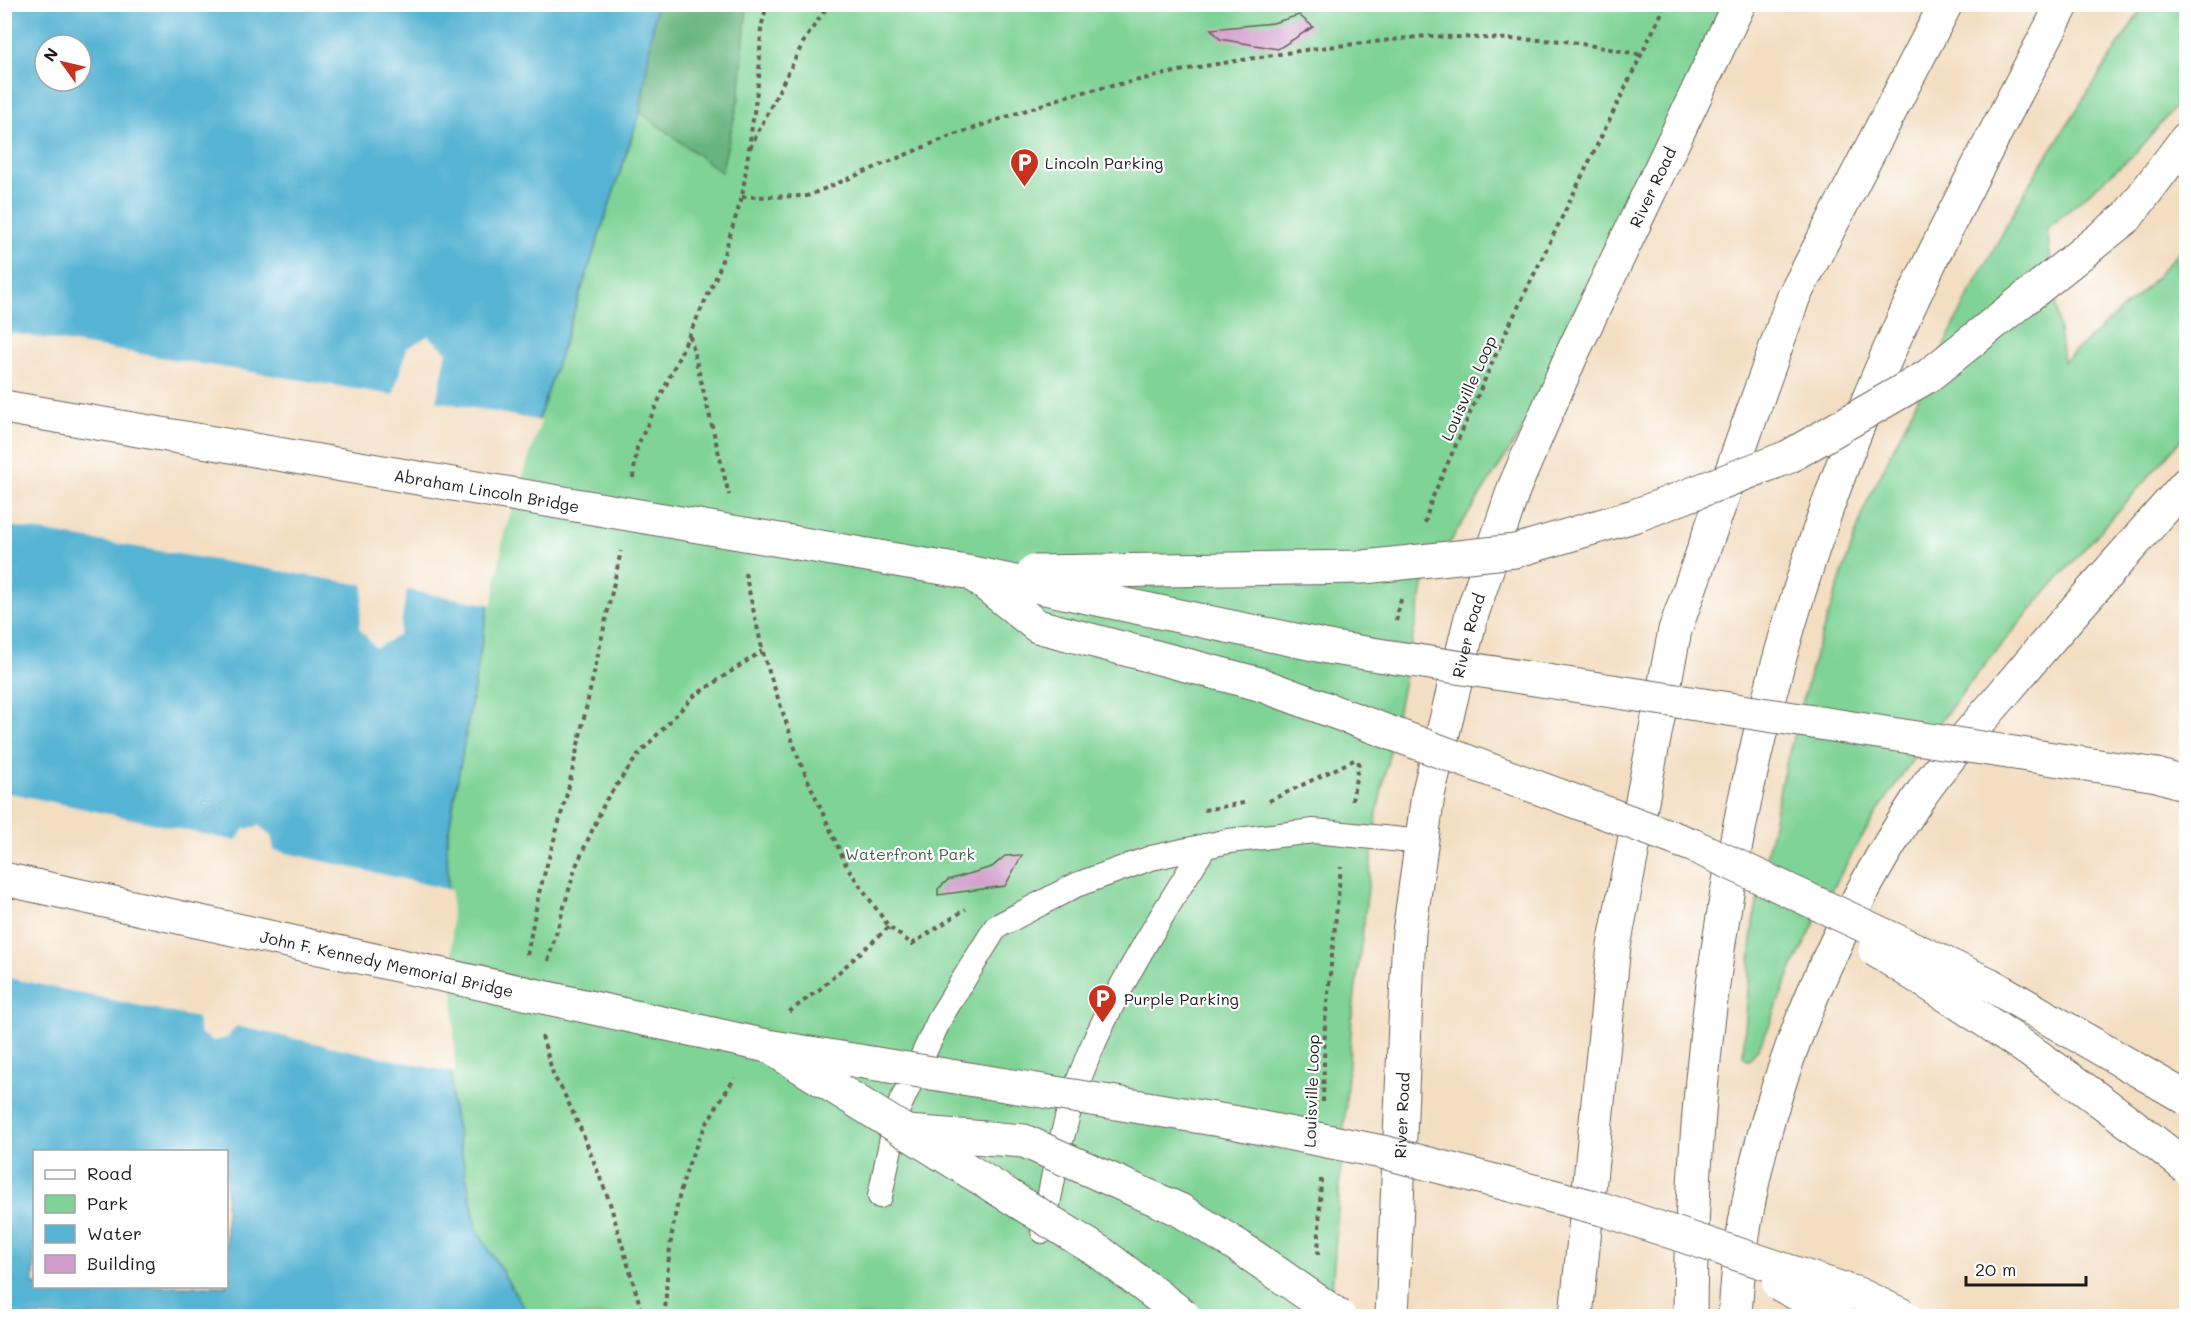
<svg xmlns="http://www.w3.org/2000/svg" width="2191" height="1321" font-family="Mali,sans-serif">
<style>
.green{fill:#7fd396;stroke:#4e7859;stroke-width:1.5}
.forest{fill:#67b57f;stroke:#42684e;stroke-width:1.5}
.water{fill:#55b3d3;stroke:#386878;stroke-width:1.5;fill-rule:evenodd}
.pier{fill:#f3dec2}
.building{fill:#d19bcb}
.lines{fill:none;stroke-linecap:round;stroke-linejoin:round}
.service-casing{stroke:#676056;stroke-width:26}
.tertiary-casing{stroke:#676056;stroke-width:35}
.motorway-casing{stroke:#676056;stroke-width:35}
.path{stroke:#676056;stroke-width:4;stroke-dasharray:4.5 4.5;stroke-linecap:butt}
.service{stroke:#fff;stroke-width:24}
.tertiary{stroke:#fff;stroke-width:33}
.motorway{stroke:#fff;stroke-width:33}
.motorway-bridge-casing{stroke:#676056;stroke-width:35;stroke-linecap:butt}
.motorway-bridge{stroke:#fff;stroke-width:33}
.labels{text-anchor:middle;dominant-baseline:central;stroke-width:4.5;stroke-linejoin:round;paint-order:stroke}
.poi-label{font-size:16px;fill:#1c1c1c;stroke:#fff;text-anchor:start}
.street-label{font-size:16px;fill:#1c1c1c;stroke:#fff}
.park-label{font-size:16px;fill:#44654d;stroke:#fff}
</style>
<rect width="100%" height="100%" fill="#fff"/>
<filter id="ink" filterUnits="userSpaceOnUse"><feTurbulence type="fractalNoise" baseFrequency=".0167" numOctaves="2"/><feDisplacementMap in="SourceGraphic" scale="12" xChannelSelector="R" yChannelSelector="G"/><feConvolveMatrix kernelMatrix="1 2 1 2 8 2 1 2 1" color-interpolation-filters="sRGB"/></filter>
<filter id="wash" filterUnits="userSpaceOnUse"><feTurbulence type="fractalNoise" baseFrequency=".008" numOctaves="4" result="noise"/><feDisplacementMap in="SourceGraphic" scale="24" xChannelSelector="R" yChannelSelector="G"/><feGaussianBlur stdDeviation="1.35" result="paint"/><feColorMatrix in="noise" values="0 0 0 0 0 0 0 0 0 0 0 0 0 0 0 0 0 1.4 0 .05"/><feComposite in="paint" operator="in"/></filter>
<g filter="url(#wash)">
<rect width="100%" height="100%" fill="#f3dec2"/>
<g class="green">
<path d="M656,5h1082l-166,349 -148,228 -47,231 -25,206 -22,297h-801l-52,-86 -25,-125 -5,-265 54,-307 139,-421z"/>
<path d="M2144,5h42v88l-48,58 -91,78 16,133 81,-72 42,-46v190c-101,117 -211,229 -296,359 -39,58 -69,115 -99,178 -14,29 -21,65 -42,89l-6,-4 10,-133 29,-144 34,-128 50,-147 104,-211 61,-112z"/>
</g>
<path class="forest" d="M656,5h91l-8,93 -18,74 -81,-60z"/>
<path class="water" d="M5,5h651l-16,107 -139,421 -54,307 5,265 25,125 52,86h-524zM45,45h36v36h-36zM34,1152h192v134h-192z"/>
<g class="pier">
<path d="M5,332l388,63 14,-47 21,-12 19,16 -11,49 105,20 -37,112 -12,72 -85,-15 -8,45 -23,13 -17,-20 5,-43 -360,-60z"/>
<path d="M5,792l231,49 8,-12 15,-3 12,9 3,15 177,40 4,183 -219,-47 -9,12 -14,3 -13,-8 -3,-15 -192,-41z"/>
</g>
<g id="blocks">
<g class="building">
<path d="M1299,15l14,12 -35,22 -58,-10 -9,-10 62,-6z"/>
<path d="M1022,855l-17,31 -67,9v-6l10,-9 44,-13 13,-11z"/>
</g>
</g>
</g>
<g filter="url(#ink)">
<use href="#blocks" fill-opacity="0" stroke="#676056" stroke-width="1.5"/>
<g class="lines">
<defs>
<g id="service">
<path d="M880,1196l18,-87 43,-93 55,-89 80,-42 75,-27 78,-17 85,-10 108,11"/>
<path d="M1043,1231c11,-60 22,-121 46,-177 31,-73 74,-141 116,-208"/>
</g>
<g id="tertiary">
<path id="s1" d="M1392,1316l17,-383 19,-138 43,-178 43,-129 58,-134 167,-350"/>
</g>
<g id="motorway">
<path d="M2127,217l59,-78"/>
<path d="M2157,775l29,9"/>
<path d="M1576,1316l38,-370 61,-316 119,-334 152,-292"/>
<path d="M1690,1316c2,-313 58,-623 177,-913 56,-137 127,-268 196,-399"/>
<path d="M1735,1316c9,-182 83,-366 183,-517 25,-37 57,-72 86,-106 59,-71 121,-139 182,-209"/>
</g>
</defs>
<use href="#service" class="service-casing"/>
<use href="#tertiary" class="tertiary-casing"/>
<use href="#motorway" class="motorway-casing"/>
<g class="path">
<path d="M750,148l54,-107 25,-37"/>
<path d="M742,197l65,-1 141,-59 122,-42 128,-28 113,-18 116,-13 139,5 76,14"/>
<path d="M690,336l39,159"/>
<path d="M633,478l4,-31 81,-174 24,-76 17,-120 2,-49 6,-24"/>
<path d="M1425,523l6,-22 74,-167 161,-330"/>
<path d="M745,573l19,84 35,103 48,107 42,60 23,17 54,-35"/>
<path d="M1396,621l5,-22"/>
<path d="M1269,801l85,-41"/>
<path d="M1352,801l7,-40"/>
<path d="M1204,810l40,-7"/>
<path d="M527,955l12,-62 29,-103 53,-239"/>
<path d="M548,961l28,-95 30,-66 32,-45 56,-59 68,-45"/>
<path d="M789,1012l31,-23 69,-62"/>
<path d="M542,1036l12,41 8,12 20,43 27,68 34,116"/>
<path d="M1323,1102l2,-79 16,-156"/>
<path d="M1318,1255l3,-76"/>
<path d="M665,1316c2,-56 8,-118 31,-170 10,-24 25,-47 39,-68"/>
</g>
<use href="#service" class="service"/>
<use href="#tertiary" class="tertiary"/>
<use href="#motorway" class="motorway"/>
<defs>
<g id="motorway-bridge">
<path id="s2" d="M4,407l968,166 361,75 824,127"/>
<path d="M1034,572l330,-5 151,-16 122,-36 151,-58 140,-81 199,-159"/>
<path d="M975,576l62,50 222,58 433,161 297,139 197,114"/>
<path id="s3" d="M4,879l763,167 465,76 155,31 215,56 256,85 46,22"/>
<path d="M1875,950c108,67 213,137 311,217"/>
<path d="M779,1053l322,200 83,63"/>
<path d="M908,1132l116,9 156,69 58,36 101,70"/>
<path d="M1779,1284l58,32"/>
</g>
</defs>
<use href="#motorway-bridge" class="motorway-bridge-casing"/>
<use href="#motorway-bridge" class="motorway-bridge"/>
</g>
</g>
<defs>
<symbol id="parking-pin" viewBox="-11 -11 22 30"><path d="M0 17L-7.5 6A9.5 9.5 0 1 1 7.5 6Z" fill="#c8321e" stroke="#fff"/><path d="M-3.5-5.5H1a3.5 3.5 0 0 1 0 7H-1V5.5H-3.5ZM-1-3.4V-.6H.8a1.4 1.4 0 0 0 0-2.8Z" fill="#fff"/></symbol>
</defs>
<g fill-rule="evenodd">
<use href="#parking-pin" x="1008" y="146" width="33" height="45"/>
<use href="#parking-pin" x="1086" y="982" width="33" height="45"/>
</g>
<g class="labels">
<g class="poi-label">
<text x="1045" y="162">Lincoln Parking</text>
<text x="1124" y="998">Purple Parking</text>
</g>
<g class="street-label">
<text stroke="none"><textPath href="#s1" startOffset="1173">River Road</textPath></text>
<text transform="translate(1468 388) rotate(-66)">Louisville Loop</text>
<text stroke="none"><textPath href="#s2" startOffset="490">Abraham Lincoln Bridge</textPath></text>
<text stroke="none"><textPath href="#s1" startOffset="687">River Road</textPath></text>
<text stroke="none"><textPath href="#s3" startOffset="392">John F. Kennedy Memorial Bridge</textPath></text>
<text transform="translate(1311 1091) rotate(-88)">Louisville Loop</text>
<text stroke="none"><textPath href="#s1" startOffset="201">River Road</textPath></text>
</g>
<g class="park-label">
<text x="910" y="853">Waterfront Park</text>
</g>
</g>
<rect width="2191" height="1321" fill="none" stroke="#fff" stroke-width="24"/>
<rect x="33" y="1150" width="195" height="138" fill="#ffffff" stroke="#a4a4a4" stroke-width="1.5"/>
<rect x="45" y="1170" width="30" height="9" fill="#ffffff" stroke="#a4a4a4" stroke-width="1.5"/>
<text x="87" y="1180" font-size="18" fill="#1c1c1c">Road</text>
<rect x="45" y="1195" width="30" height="18" fill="#7fd396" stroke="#a4a4a4" stroke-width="1.5"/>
<text x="87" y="1210" font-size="18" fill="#1c1c1c">Park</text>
<rect x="45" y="1225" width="30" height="18" fill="#55b3d3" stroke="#a4a4a4" stroke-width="1.5"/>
<text x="87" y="1240" font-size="18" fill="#1c1c1c">Water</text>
<rect x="45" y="1255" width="30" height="18" fill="#d19bcb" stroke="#a4a4a4" stroke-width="1.5"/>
<text x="87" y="1270" font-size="18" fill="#1c1c1c">Building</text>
<g transform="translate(63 63) rotate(304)"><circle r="28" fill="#ffffff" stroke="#a4a4a4" stroke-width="1.5"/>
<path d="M0-4.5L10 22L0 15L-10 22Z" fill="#c8321e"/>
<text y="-9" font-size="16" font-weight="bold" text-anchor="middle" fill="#1c1c1c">N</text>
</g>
<path d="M1966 1276v9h120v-9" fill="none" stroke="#1c1c1c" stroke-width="3"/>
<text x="1975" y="1276" font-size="18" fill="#1c1c1c" stroke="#ffffff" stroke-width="4.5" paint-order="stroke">20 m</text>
</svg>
